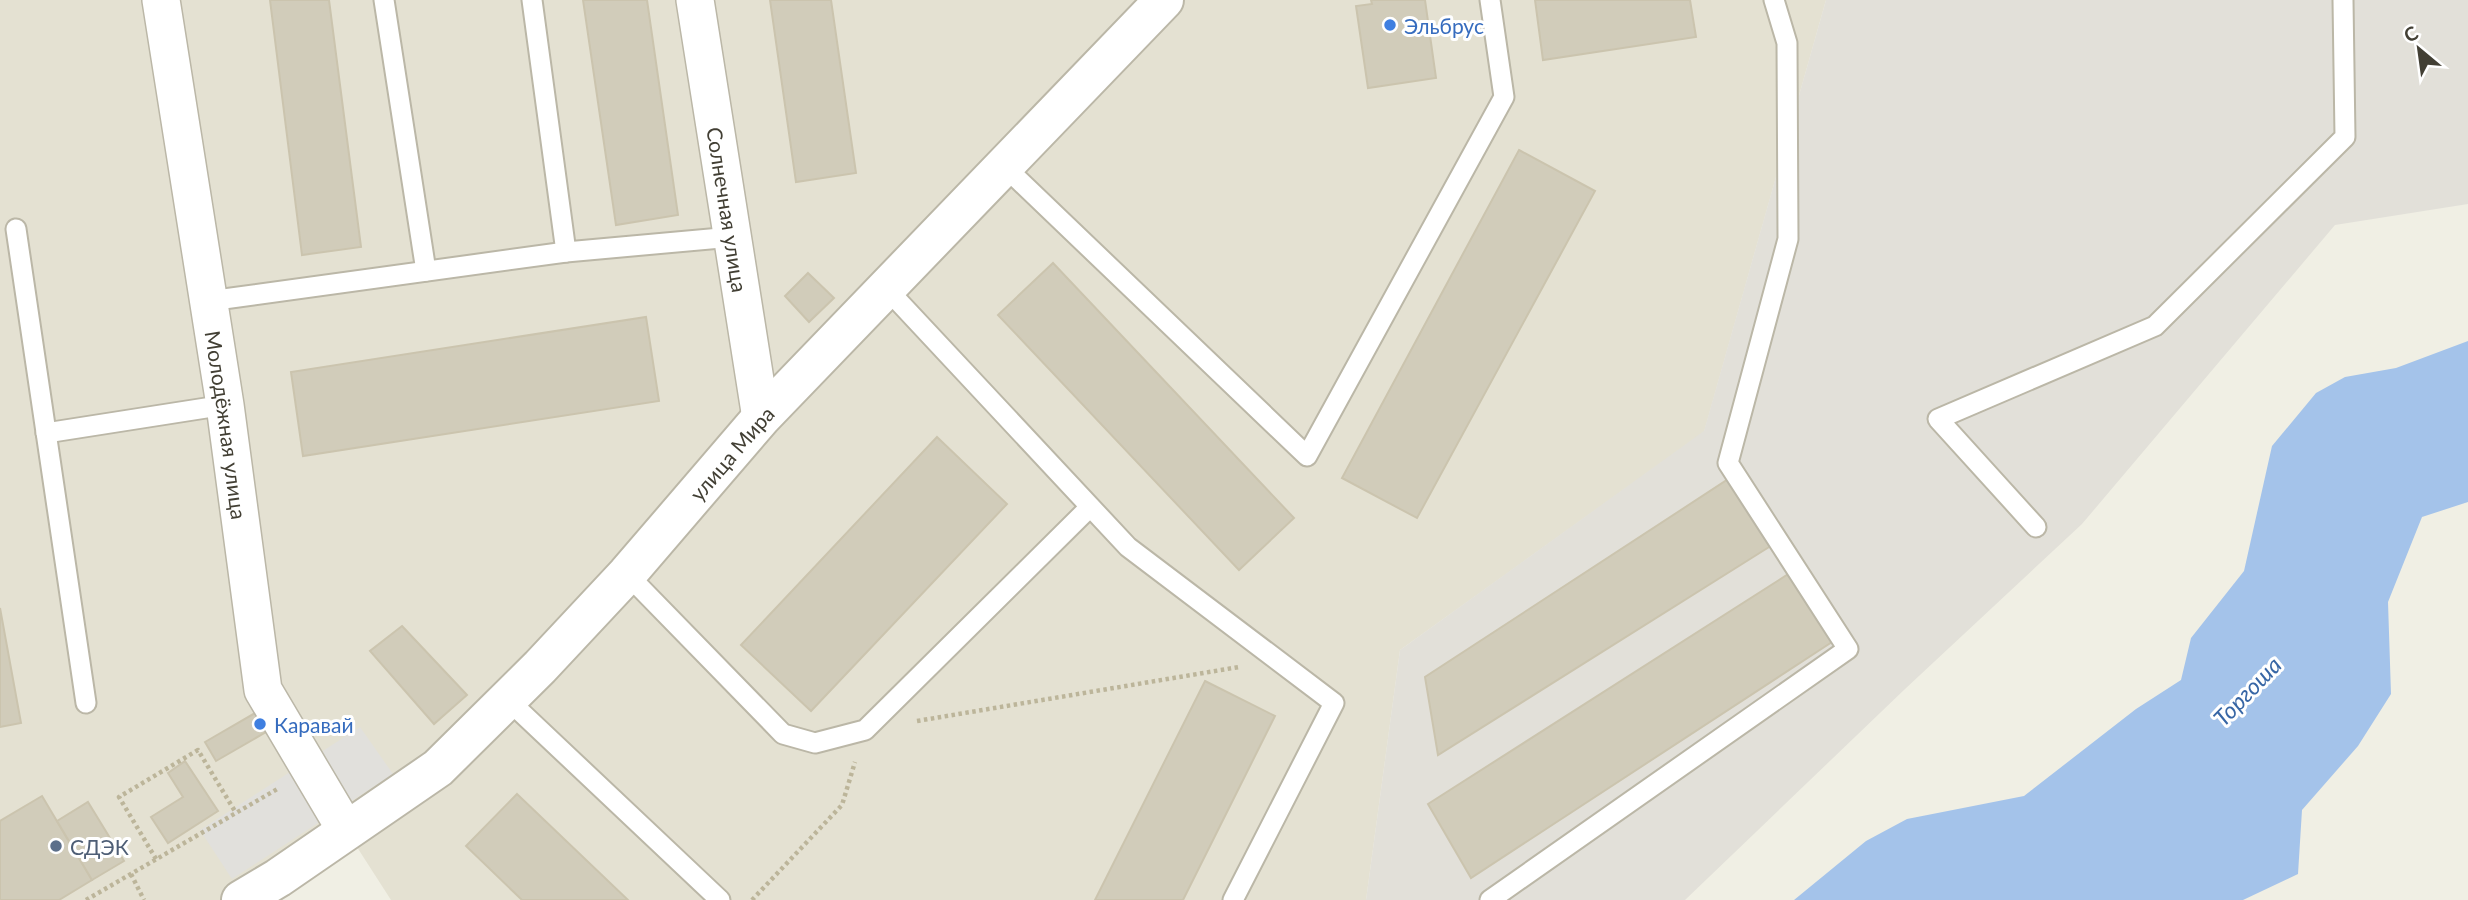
<svg xmlns="http://www.w3.org/2000/svg" width="2468" height="900" font-family="Lato,sans-serif">
<style>
.residential{fill:#e4e1d2}
.industrial{fill:#e2e0d9}
.parking{fill:#e1e0dc}
.water{fill:#a4c3ea}
.building{fill:#d1ccba;stroke:#cbc4ae;stroke-width:2}
.lines{fill:none;stroke-linecap:round;stroke-linejoin:round}
.service-casing{stroke:#bbb7a7;stroke-width:23}
.minor-casing{stroke:#bbb7a7;stroke-width:40}
.tertiary-casing{stroke:#bbb7a7;stroke-width:42}
.path{stroke:#bcb59a;stroke-width:4.5;stroke-dasharray:3.5 3.5;stroke-linecap:butt}
.service{stroke:#fff;stroke-width:19}
.minor{stroke:#fff;stroke-width:37}
.tertiary{stroke:#fff;stroke-width:38}
.shop-dot{fill:#3f7fe0;stroke:#fff;stroke-width:2.5}
.service-dot{fill:#5c6f8a;stroke:#fff;stroke-width:2.5}
.labels{text-anchor:middle;dominant-baseline:central;stroke-width:6;stroke-linejoin:round;paint-order:stroke}
.shop-label{font-size:21px;fill:#366cbe;stroke:#fff;text-anchor:start}
.street-label{font-size:21px;fill:#423f34;stroke:#fff}
.service-label{font-size:21px;fill:#4e5e75;stroke:#fff;text-anchor:start}
.water-label{font-size:23px;font-style:italic;fill:#3766a5;stroke:#fff}
</style>
<rect width="100%" height="100%" fill="#f0efe4"/>
<path class="residential" d="M0,0h1826l-122,432 -304,218 -34,250h-975l-45,-70 -105,70h-241z"/>
<path class="industrial" d="M1826,0h642v204l-133,21 -253,299 -177,165 -220,211h-319l34,-250 304,-219z"/>
<path class="parking" d="M360,727l33,47 -161,105 -32,-49z"/>
<path class="water" d="M2468,341v161l-46,15 -34,85 3,92 -33,52 -56,64 -4,64 -55,26h-449l72,-59 41,-22 117,-23 112,-87 45,-29 10,-42 53,-67 28,-125 44,-53 29,-16 51,-9z"/>
<g class="building">
<path d="M270,0h59l32,247 -59,8z"/>
<path d="M583,0h64l31,215 -62,10z"/>
<path d="M770,0h61l25,173 -60,9z"/>
<path d="M1371,0h54l11,78 -68,10 -12,-82 16,-2z"/>
<path d="M1535,0h155l6,37 -153,23z"/>
<path d="M1519,150l76,41 -178,327 -75,-40z"/>
<path d="M1053,263l241,255 -55,52 -241,-255z"/>
<path d="M808,273l26,25 -25,24 -24,-26z"/>
<path d="M646,317l13,84 -356,55 -12,-84z"/>
<path d="M937,437l70,67 -196,207 -70,-66z"/>
<path d="M1733,476l44,66 -339,213 -13,-78z"/>
<path d="M1790,573l42,69 -361,236 -43,-74z"/>
<path d="M0,608l21,115 -21,4z"/>
<path d="M402,626l65,69 -33,29 -64,-73z"/>
<path d="M1205,681l70,35 -92,184h-88z"/>
<path d="M262,709l11,19 -57,33 -11,-19z"/>
<path d="M185,761l33,50 -50,32 -17,-26 32,-20 -15,-24z"/>
<path d="M517,794l111,106h-106l-56,-54z"/>
<path d="M42,796l50,84 -33,20h-59v-79z"/>
<path d="M88,802l36,59 -32,19 -35,-59z"/>
</g>
<g class="lines">
<defs>
<g id="service">
<path d="M384,0l42,271"/>
<path d="M532,0l34,252"/>
<path d="M1003,165l304,291 197,-359 -14,-97"/>
<path d="M16,229l70,474"/>
<path d="M886,288l242,259 206,156 -101,197"/>
<path d="M209,301l357,-49 166,-15"/>
<path d="M46,433l179,-28"/>
<path d="M2036,527l-98,-108 217,-93 190,-189 -2,-137"/>
<path d="M627,574l156,160 32,9 50,-13 225,-223"/>
<path d="M507,699l213,201"/>
<path d="M1490,900l358,-251 -120,-186 60,-224 -1,-196 -13,-43"/>
</g>
<g id="minor">
<path id="s1" d="M161,0l64,405 38,285 83,140"/>
<path id="s2" d="M695,0l66,418"/>
</g>
<g id="tertiary">
<path id="s3" d="M241,900l37,-22 160,-110 102,-101 87,-93 134,-156 403,-418"/>
</g>
</defs>
<use href="#service" class="service-casing"/>
<use href="#minor" class="minor-casing"/>
<use href="#tertiary" class="tertiary-casing"/>
<g class="path">
<path d="M917,721l322,-54"/>
<path d="M156,859l-37,-62 79,-47 38,63"/>
<path d="M131,874l13,26"/>
<path d="M86,900l193,-112"/>
<path d="M752,900l90,-95 13,-43"/>
</g>
<use href="#service" class="service"/>
<use href="#minor" class="minor"/>
<use href="#tertiary" class="tertiary"/>
</g>
<g class="shop-dot">
<circle cx="1390" cy="25" r="7"/>
<circle cx="260" cy="724" r="7"/>
</g>
<circle class="service-dot" cx="56" cy="846" r="7"/>
<g class="labels">
<g class="shop-label">
<text x="1404" y="25">Эльбрус</text>
<text x="274" y="724">Каравай</text>
</g>
<g class="street-label">
<text stroke="none"><textPath href="#s2" startOffset="212">Солнечная улица</textPath></text>
<text stroke="none"><textPath href="#s1" startOffset="430">Молодёжная улица</textPath></text>
<text stroke="none"><textPath href="#s3" startOffset="668">улица Мира</textPath></text>
</g>
<g class="service-label">
<text x="70" y="846">СДЭК</text>
</g>
<g class="water-label">
<text transform="translate(2247 691) rotate(-46)">Торгоша</text>
</g>
</g>
<g transform="translate(2419 49) rotate(331)" stroke="#ffffff" stroke-width="5" paint-order="stroke">
<path d="M0-5L12 26L0 18L-12 26Z" fill="#423f34"/>
<text y="-10" font-size="19" font-weight="bold" text-anchor="middle" fill="#423f34">С</text>
</g>
</svg>
